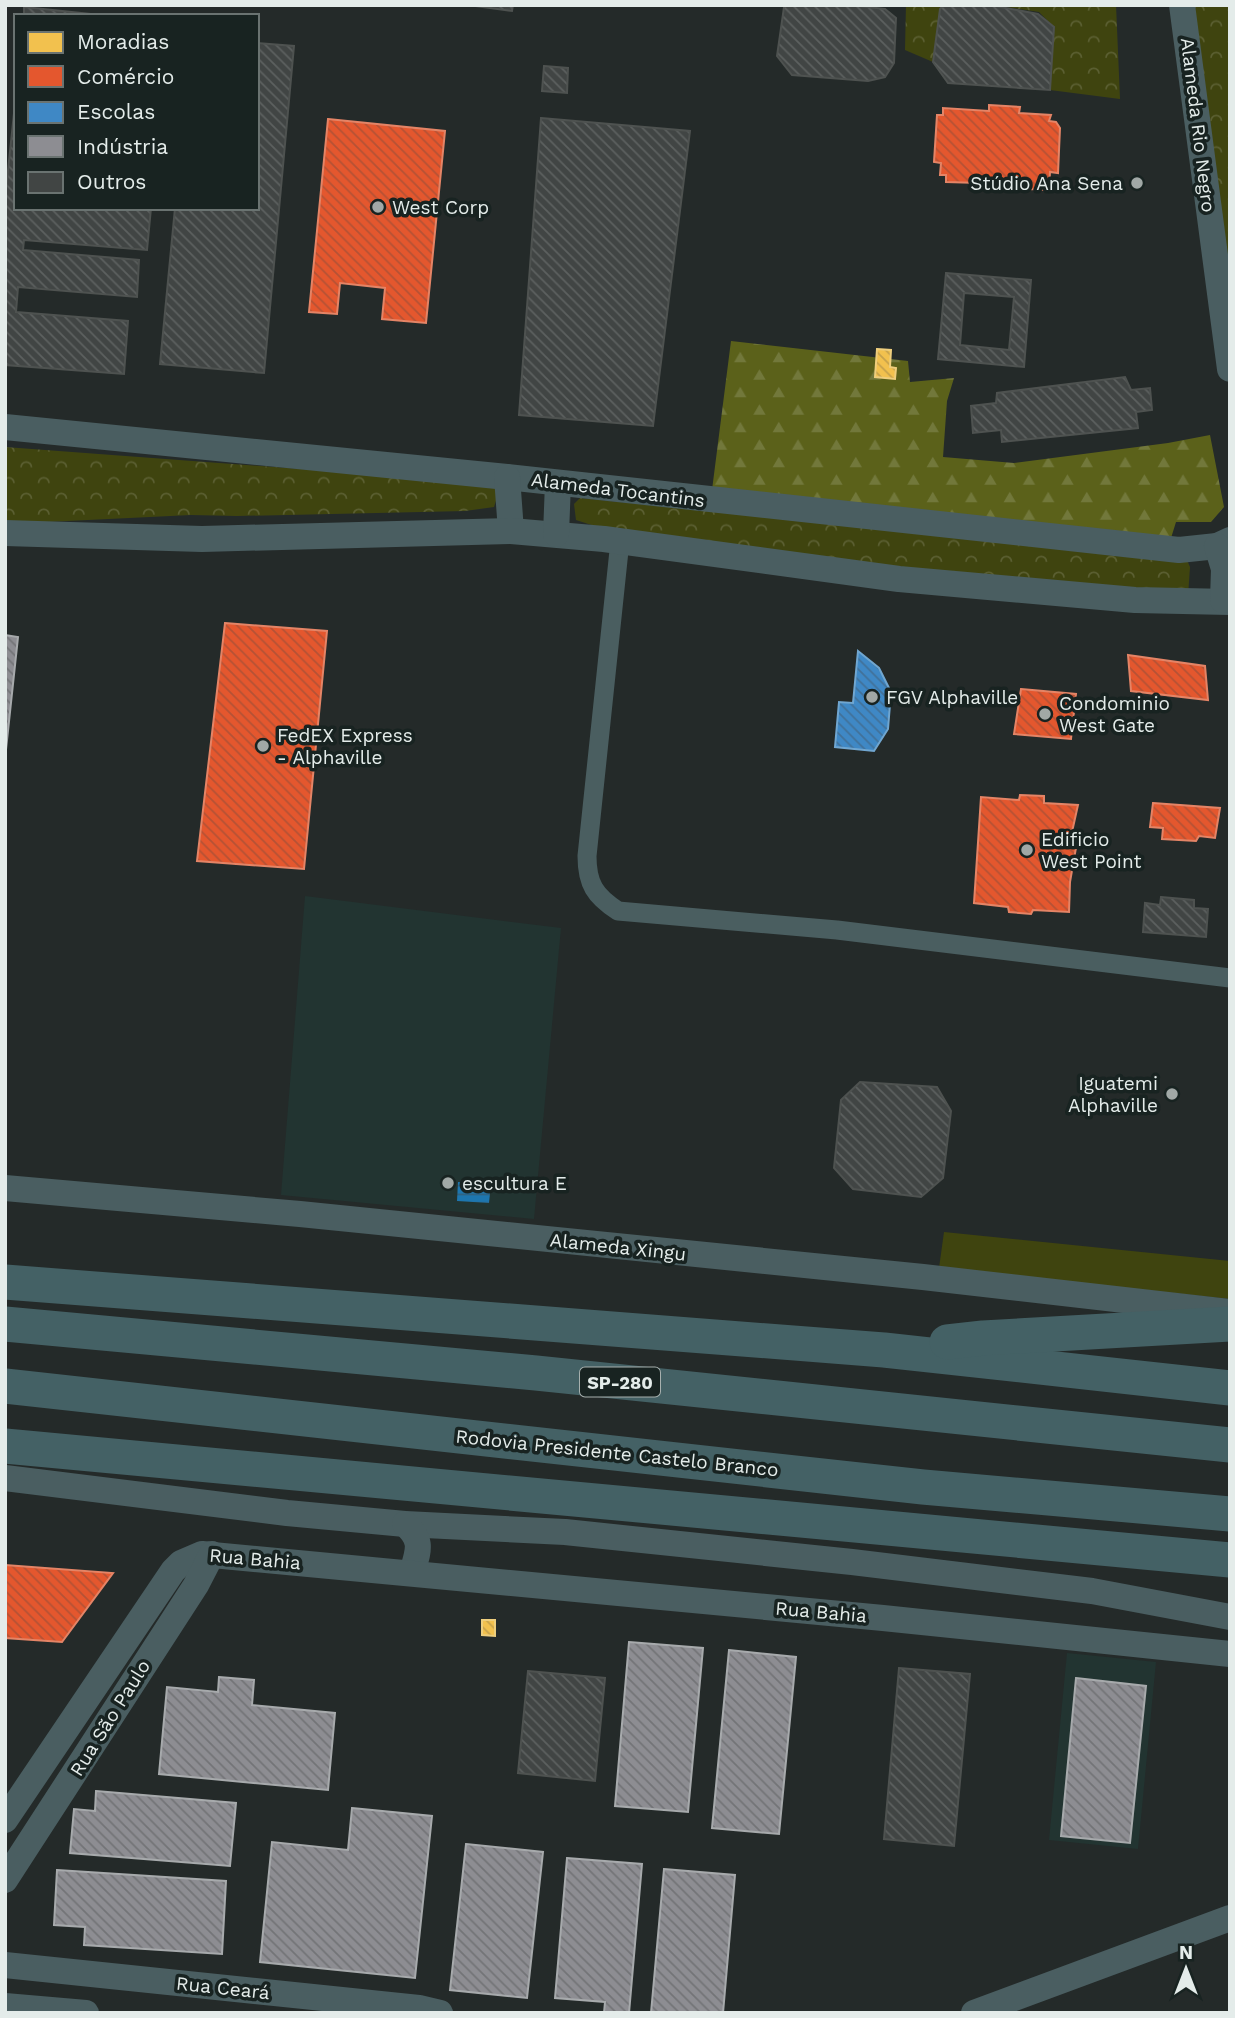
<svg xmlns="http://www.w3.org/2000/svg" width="1235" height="2018" font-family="'Work Sans',sans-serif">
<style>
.built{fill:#223431}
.grass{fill:#3f440f}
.forest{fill:url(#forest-firs)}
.park{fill:url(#park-crowns)}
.water{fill:url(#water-rules)}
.homes{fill:url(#homes-back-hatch);stroke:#eece7d;stroke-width:2}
.shops{fill:url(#shops-back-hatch);stroke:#e48466;stroke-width:2}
.schools{fill:url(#schools-back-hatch);stroke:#70a6d0;stroke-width:2}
.industry{fill:url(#industry-back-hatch);stroke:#a7aaac;stroke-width:2}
.building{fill:url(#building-back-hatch);stroke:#4e5250;stroke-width:2;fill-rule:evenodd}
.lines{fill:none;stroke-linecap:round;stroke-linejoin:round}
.street{stroke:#4a5e60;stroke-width:19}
.secondary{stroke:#4a5e61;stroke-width:26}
.highway{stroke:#446165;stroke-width:35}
.poi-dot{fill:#a1a8a6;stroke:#182321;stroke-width:2.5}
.labels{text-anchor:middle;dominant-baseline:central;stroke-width:7;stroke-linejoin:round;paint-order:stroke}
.shield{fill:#182321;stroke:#a7b0ae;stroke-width:2}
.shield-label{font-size:18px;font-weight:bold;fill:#e4ecea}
.street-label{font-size:19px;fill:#e4ecea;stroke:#182321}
.poi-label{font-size:19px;fill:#e4ecea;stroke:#182321;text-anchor:start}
</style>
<defs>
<pattern id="forest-firs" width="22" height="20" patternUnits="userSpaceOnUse" patternTransform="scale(1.75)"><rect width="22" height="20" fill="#5b611a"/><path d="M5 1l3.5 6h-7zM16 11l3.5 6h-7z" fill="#72783b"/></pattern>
<pattern id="park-crowns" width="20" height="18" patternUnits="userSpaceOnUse" patternTransform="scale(1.75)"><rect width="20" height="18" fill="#3f440f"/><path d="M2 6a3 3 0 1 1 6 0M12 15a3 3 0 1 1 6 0" fill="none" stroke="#5b5f32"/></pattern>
<pattern id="water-rules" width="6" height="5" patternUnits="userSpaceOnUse" patternTransform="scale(1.75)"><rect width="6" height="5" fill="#1d76af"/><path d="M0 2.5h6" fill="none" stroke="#2f6180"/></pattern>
<pattern id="homes-back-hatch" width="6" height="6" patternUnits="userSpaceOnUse" patternTransform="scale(1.75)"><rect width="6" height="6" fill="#f2c14e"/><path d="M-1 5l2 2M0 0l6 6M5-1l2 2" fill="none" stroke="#c6a24c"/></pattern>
<pattern id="shops-back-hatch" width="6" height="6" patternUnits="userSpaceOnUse" patternTransform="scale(1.75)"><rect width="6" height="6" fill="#e4572e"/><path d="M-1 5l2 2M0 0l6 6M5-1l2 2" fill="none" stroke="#b45235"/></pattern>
<pattern id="schools-back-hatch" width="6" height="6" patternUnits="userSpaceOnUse" patternTransform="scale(1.75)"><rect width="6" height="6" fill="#3f88c5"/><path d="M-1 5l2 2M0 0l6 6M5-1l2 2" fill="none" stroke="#417199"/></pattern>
<pattern id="industry-back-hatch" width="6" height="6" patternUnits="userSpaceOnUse" patternTransform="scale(1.75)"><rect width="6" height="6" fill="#8d8d92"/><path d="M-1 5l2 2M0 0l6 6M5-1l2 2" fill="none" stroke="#737477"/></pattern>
<pattern id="building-back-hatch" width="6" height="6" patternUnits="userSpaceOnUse" patternTransform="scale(1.75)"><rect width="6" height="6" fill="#414544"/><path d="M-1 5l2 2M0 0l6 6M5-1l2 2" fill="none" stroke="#5c605f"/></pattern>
</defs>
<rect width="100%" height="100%" fill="#242a29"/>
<g class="built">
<path d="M305,896l256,32 -27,291 -253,-24z"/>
<path d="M1067,1653l89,9 -18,187 -89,-9z"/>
</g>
<path class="grass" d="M944,1232l286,29v38l-291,-31z"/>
<path class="forest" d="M731,341l177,20 2,21 44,-4 -7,23 -4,56 71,6 154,-20 42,-8 14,72 -13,15h-35l-5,16 -459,-48z"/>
<g class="park">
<path d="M906,5h38l-4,4 -7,53 -28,-12z"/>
<path d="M993,5h123l4,94 -70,-9 4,-63 -15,-15z"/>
<path d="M1192,5h38v277z"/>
<path d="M5,447l496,37 -7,23 -29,4 -228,5 -46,-1 -186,9z"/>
<path d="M580,498l607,62 3,7 -2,29 -225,-18 -362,-50 -25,-8 -2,-16z"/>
</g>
<path class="water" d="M458,1182l33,2 -2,19 -32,-2z"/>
<g class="homes">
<path d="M877,349l14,1 -1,17 6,1 -1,11 -20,-2z"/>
<path d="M482,1620h13v16l-13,-1z"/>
</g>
<g class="shops">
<path d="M989,105l31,2 -1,6 32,2 -2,6 7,1 4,6 -2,45 -8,-1 -1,18 -41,-2 1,-8 -30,-2v5l-33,-1v-7h-6l1,-12 -7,-1 3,-47h6v-7l46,3z"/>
<path d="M328,119l117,12 -19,192 -44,-4 3,-31 -45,-5 -3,31 -28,-2z"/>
<path d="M225,623l102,8 -23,238 -107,-8z"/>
<path d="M1128,655l77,11 3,34 -77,-9z"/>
<path d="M1021,689l55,5 -5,45 -57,-5z"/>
<path d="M1020,795l24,1v7l34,2 -6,27 5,10 -7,40 -1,30 -36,-2 -2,4 -22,-2 -1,-5 -34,-4 7,-106 38,3z"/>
<path d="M1153,803l67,5 -5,30 -16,-2 -3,5 -34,-2 1,-11 -13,-1z"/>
<path d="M5,1565l108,8 -51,69 -57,-4z"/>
</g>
<path class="schools" d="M858,651l21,17 12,24 -3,37 -14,22 -39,-4 4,-45 14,1z"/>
<g class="industry">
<path d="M5,635l13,2 -13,122z"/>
<path d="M629,1642l74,6 -15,164 -73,-6z"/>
<path d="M729,1650l67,7 -17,177 -67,-6z"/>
<path d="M219,1677l35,3 -2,25 83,8 -7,77 -169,-16 8,-87 51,5z"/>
<path d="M1076,1678l70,8 -16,157 -69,-7z"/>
<path d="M96,1791l140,12 -6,63 -160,-13 4,-44 21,2z"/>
<path d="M352,1808l80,8 -17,162 -155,-16 12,-120 76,8z"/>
<path d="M466,1844l77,8 -16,146 -77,-8z"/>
<path d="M567,1858l75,6 -13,149h-25l1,-11 -50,-4z"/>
<path d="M664,1869l71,6 -12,138h-72z"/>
<path d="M57,1870l169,11 -4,73 -138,-9 1,-18 -31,-2z"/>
</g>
<g class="building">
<path d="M468,5h45l-1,6z"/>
<path d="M787,5h63l35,4 11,9 -2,45 -9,14 -17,4 -76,-6 -15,-19 7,-49z"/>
<path d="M944,5h46l48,9 16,13 -4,63 -102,-7 -15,-21 7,-53z"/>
<path d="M24,7l86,9h-86z"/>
<path d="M257,43l37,3 -30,327 -104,-9 15,-156h82z"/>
<path d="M544,66l24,2 -1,25 -25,-2z"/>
<path d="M16,94v114h135l-4,42 -123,-10 -1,10 116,10 -2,37 -119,-10 -2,25 112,9 -4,53 -119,-9v-166z"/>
<path d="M541,118l149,13 -37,295 -134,-11z"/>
<path d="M946,273l85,7 -7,87 -86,-8zM964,293l50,4 -5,53 -49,-5z"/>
<path d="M1125,377l6,13 19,-2 2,22 -16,2 2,16 -136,14 -1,-12 -28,3 -2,-27 25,-3 1,-10z"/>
<path d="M1161,897l33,3v8l14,1 -2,28 -63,-5 2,-29 15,2z"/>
<path d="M860,1082l77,5 14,24 -8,67 -22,19 -68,-8 -19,-21 7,-68z"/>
<path d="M899,1668l71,6 -16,172 -70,-7z"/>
<path d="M528,1671l77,7 -10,103 -77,-8z"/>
</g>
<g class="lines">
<path class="street" d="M620,541l-33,315c0,28 8,40 31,55l219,19 393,48"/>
<g class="secondary">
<path d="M1182,5l48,364"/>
<path d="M5,427l502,50 672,73 38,-4 13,-6"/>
<path d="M507,477l4,54"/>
<path d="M5,533l197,6 309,-8 93,8 295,40 236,21 95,2"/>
<path d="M556,534l2,-51"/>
<path d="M1217,546l7,23 -1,31"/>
<path d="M5,1188l295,26 623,63 306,35"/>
<path d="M5,1478l282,35 118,11 160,8 287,30 240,29 138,26"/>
<path d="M405,1524c19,17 13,27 7,49"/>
<path d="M5,1820l168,-249 8,-8 21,-9 681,64 347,36"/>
<path d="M5,1880l191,-295 16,-31"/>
<path d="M5,1965l414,43 21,5"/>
<path d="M5,2006l81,7"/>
<path d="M974,2013l256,-95"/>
</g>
<g class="highway">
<path d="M5,1282l879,68 346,38"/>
<path d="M5,1324l531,49 694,72"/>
<path d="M947,1342l36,-4 247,-14"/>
<path d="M5,1386l918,101 307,27"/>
<path d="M5,1446l1225,114"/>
</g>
</g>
<g class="poi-dot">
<circle cx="1137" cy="183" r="7"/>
<circle cx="378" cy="207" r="7"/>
<circle cx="872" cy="697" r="7"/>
<circle cx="1045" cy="714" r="7"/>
<circle cx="263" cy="746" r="7"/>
<circle cx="1027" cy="850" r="7"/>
<circle cx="1172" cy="1094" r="7"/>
<circle cx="448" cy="1183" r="7"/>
</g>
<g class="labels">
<rect class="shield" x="580" y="1367.5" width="80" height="29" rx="5"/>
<g class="shield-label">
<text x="620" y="1382">SP-280</text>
</g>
<g class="street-label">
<text transform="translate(1198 125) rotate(83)">Alameda Rio Negro</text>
<text transform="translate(618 490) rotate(7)">Alameda Tocantins</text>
<text transform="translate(618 1247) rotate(6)">Alameda Xingu</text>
<text transform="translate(617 1453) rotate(6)">Rodovia Presidente Castelo Branco</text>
<text transform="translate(255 1559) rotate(5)">Rua Bahia</text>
<text transform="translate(821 1612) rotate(5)">Rua Bahia</text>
<text transform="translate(110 1718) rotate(-58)">Rua São Paulo</text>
<text transform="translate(223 1988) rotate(6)">Rua Ceará</text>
</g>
<g class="poi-label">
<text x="1123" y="183" text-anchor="end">Stúdio Ana Sena</text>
<text x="392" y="207">West Corp</text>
<text x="886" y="697">FGV Alphaville</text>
<text x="1059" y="703">Condominio<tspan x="1059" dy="22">West Gate</tspan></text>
<text x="277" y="735">FedEX Express<tspan x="277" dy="22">- Alphaville</tspan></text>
<text x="1041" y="839">Edificio<tspan x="1041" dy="22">West Point</tspan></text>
<text x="1158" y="1083" text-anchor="end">Iguatemi<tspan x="1158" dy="22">Alphaville</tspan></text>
<text x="462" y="1183">escultura E</text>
</g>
</g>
<rect width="1235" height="2018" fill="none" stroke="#e4ecea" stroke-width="14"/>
<rect x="14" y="14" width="245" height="196" fill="#182321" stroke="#6a7371" stroke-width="2"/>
<rect x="28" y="32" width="35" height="21" fill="#f2c14e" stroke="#6a7371" stroke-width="2"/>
<text x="77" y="49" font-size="21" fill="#e4ecea">Moradias</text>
<rect x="28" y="66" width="35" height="21" fill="#e4572e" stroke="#6a7371" stroke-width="2"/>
<text x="77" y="84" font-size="21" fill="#e4ecea">Comércio</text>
<rect x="28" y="102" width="35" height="21" fill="#3f88c5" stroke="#6a7371" stroke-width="2"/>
<text x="77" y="119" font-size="21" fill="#e4ecea">Escolas</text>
<rect x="28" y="136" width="35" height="21" fill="#8d8d92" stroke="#6a7371" stroke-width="2"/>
<text x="77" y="154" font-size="21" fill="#e4ecea">Indústria</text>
<rect x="28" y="172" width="35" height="21" fill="#414544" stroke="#6a7371" stroke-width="2"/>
<text x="77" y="189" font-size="21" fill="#e4ecea">Outros</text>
<g transform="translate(1186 1969)" stroke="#182321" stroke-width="5" paint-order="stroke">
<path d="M0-5L12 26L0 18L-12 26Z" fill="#e4ecea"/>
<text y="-10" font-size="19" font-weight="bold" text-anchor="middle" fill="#e4ecea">N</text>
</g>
</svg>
